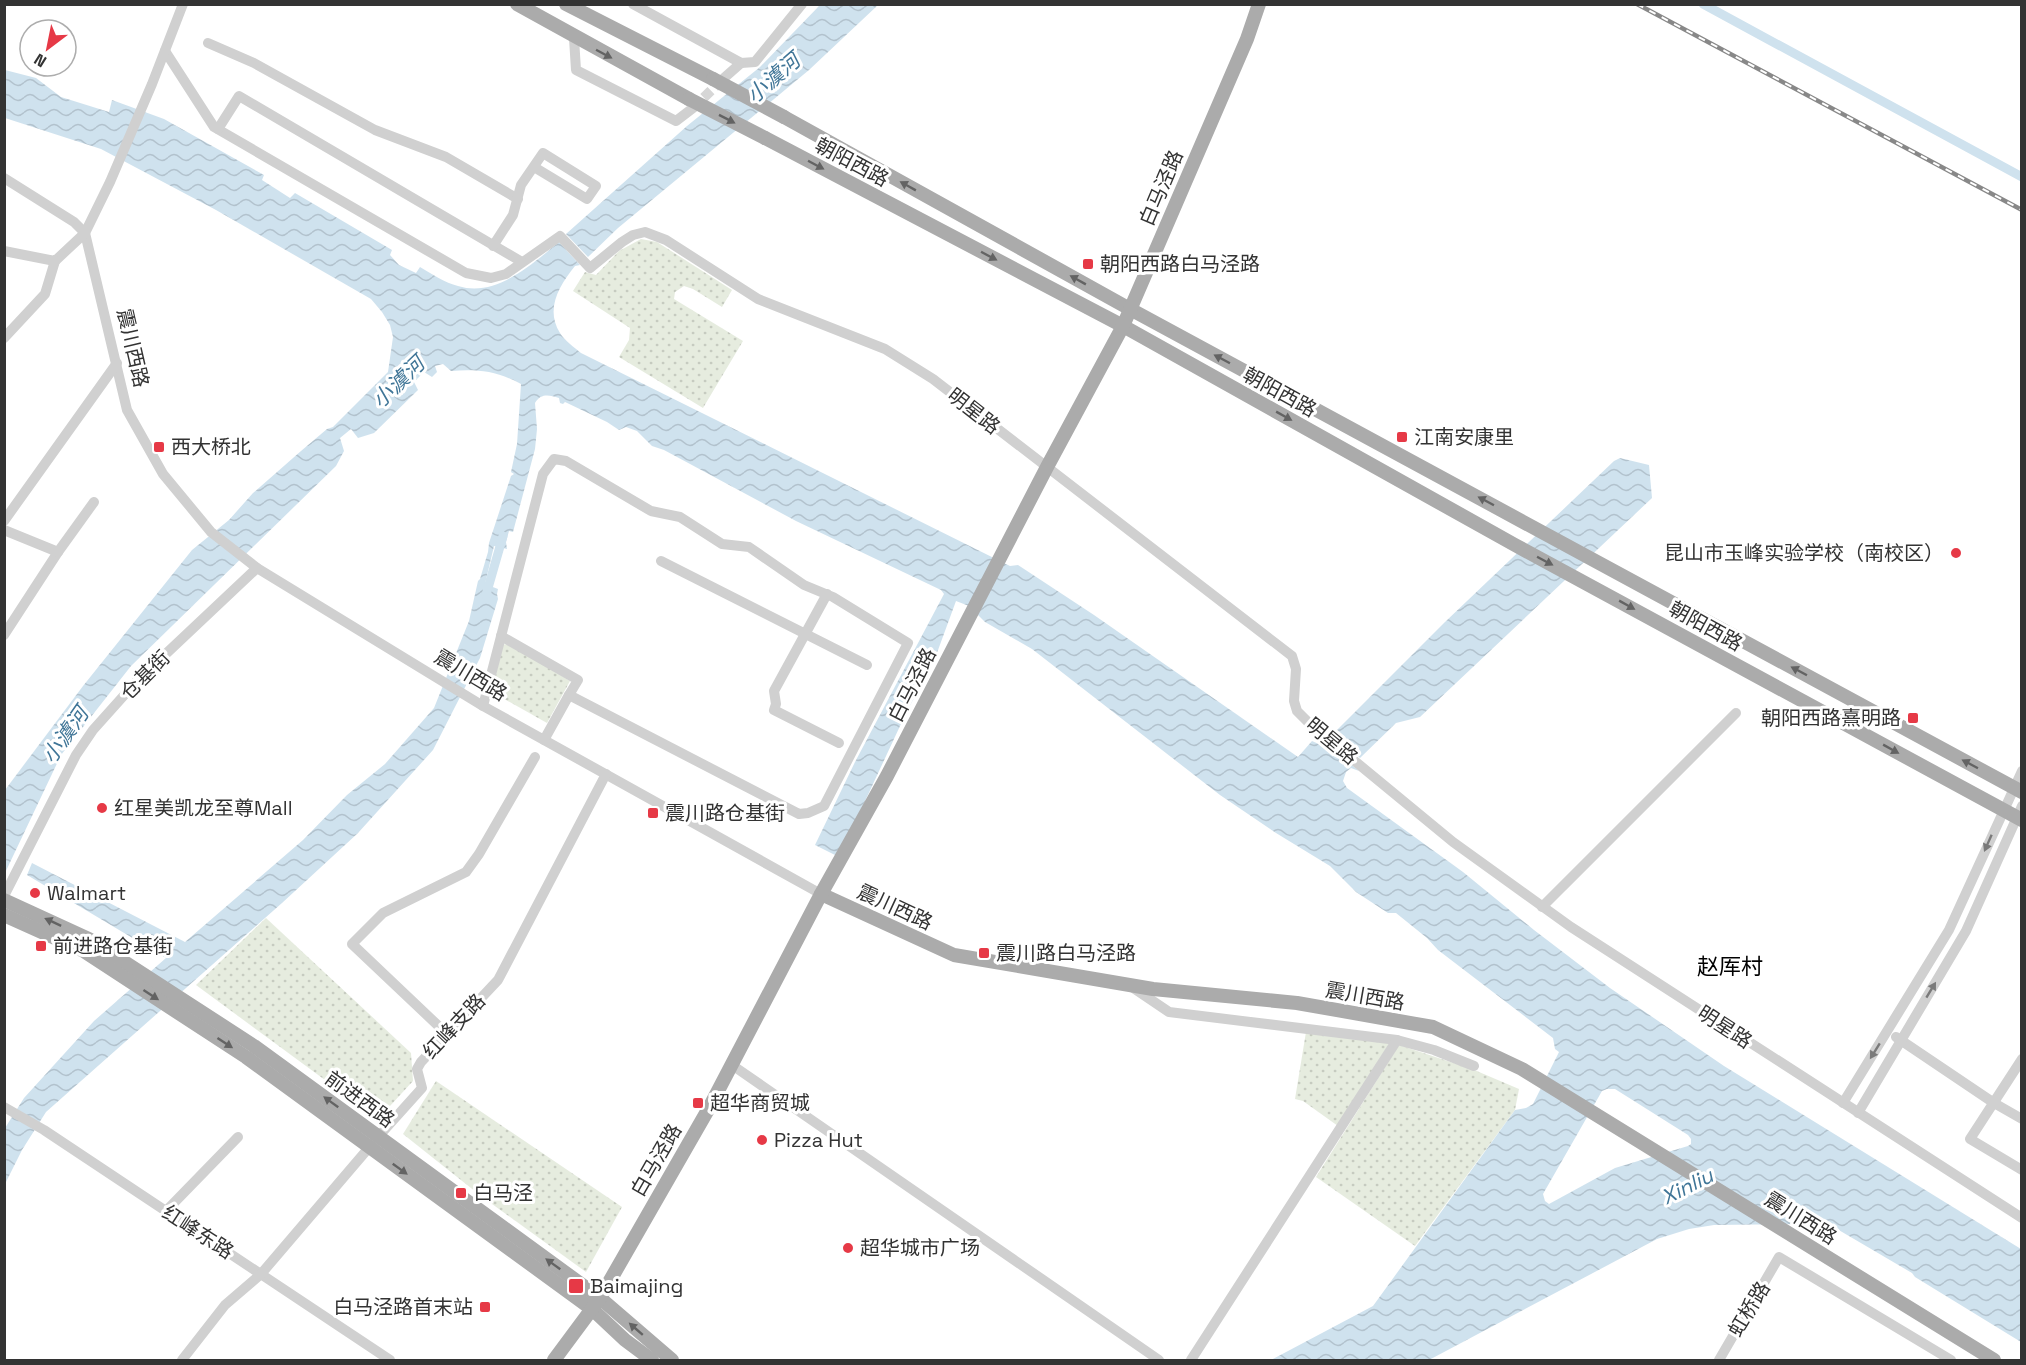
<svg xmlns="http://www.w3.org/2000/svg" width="2026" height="1365" font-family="'Space Grotesk','Noto Sans SC',sans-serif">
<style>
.park{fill:url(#park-dots)}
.water{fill:url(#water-waves);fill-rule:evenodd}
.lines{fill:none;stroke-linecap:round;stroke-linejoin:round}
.canal{stroke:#cfe2ee;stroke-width:9}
.minor-tunnel{stroke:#d6d6d6;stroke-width:10;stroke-dasharray:10 5;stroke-linecap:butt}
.minor{stroke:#d0d0d0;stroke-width:10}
.major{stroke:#ababab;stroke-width:14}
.rail-casing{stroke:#888;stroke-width:4.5}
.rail{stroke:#fff;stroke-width:2;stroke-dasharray:7;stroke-linecap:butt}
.major-bridge{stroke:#ababab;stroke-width:14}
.oneway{fill:#636363}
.oneway2{fill:#7a7a7a}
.poi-dot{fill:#e63946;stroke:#fff;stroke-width:2}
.labels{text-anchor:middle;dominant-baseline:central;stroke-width:6;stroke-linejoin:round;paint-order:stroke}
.street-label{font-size:20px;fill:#333;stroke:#fff}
.poi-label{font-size:20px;fill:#333;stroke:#fff;text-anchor:start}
.water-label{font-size:21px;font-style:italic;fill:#3f7597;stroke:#fff}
.quarter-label{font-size:22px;fill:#000;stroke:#fff}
</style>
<defs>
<pattern id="park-dots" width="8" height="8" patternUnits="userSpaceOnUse" patternTransform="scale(1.5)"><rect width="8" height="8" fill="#e6ecdf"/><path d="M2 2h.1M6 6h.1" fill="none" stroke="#c6cbc0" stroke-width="1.8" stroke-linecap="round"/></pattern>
<pattern id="water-waves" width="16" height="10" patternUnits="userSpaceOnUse" patternTransform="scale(1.5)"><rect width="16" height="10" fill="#cfe2ee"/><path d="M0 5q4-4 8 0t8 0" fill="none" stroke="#b2c2cd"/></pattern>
</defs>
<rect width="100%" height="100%" fill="#fff"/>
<g class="park">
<path d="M641,239l16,3 75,48 -10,17 -29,-18 -9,-3 -9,6 -1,7 69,42 -40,67 -84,-51 10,-17 1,-12 -57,-37 12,-19 11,3 23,-24z"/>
<path d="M503,644l10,2 57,35 -23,42 -55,-31z"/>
<path d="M266,918l145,135 2,28 -35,38 -182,-134z"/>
<path d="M1306,1032l84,10 -52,84 -35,-25 -8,-2z"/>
<path d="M1399,1045l73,24 47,20 -4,21 -100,136 -99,-69z"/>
<path d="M436,1081l186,126 -36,65 -105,-76 -78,-62z"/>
</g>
<g class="water">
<path d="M820,5h58l-69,65 -191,158 -30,29 -22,-23 121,-108 73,-59z"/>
<path d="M5,70l31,8 25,19 48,15 3,-12 52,19 100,56 -2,5 28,18 5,-5 97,57 -2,5 9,10 17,8 4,-6c12,7 25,16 38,19 38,12 74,-22 101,-44l21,23 -5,1c-16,20 -30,43 -15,67 5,8 14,14 21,20l429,213 8,-1 76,50 204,142 14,-16 9,4 2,-2 -1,-4 37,32 -8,-3 -5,4 -3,9 4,7 116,84 71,58 76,58 114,78 297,183v93l-106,-65 -3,-4 -75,-44 -30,-5 -93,1 -25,4 -32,10 -228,121h-158l102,-54 142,-196 11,-2 7,-4 26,-52 -4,-3 -2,-11 -115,-88 -11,-12 -31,-25h-8l-32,-21 -26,-26 -54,-33 -56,-38 -188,-146 -47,-27 -16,-16 -13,-5 -22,60 -27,50 -68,146 -24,-12 40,-83 89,-168 -3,-4 -145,-69 -132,-71 -12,-4 -15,-15 -11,-4 -7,3 -12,-8 -42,-20 -2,2 -3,-1 -1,-5c-10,-3 -18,-5 -24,5l2,26 -2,20 -22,83 -4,-1 -3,11 1,7 -13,-3 -9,38 13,5 -1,5 1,5 -18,59 -47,92 -75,83 -76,70 -236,209 -24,38 -17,34v-56l19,-30 70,-77 72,-63 -139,-83 5,-12 153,79 118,-102 44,-45 38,-31 49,-56 35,-87 9,-40 2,-2 8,-27 1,-9 22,-67 3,-2 -3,-2 6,-28 4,-60c-24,-13 -43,-15 -70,-13l-8,-7 -8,2 2,6 -5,5 -8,-5 -10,10 4,8 -44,43 -16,5 -7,-9 -11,9 4,13 -8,15 -205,200 -70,89 -56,118v-83l78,-104 109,-136 37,-30 24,-27 48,-42 26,-22 6,-2 55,-55 5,-35 -3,-12 -8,-13 -11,-13 -155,-89 -115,-61 -96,-31zM1607,1089h8l73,46 3,4v5l-3,2 -73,22 -66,36 -4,-3 -2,-7 59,-103z"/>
<path d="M1620,458l29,7 3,33 -232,219 -24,6 -36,35 -28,-23 113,-113 169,-161z"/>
</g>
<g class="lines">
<g class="canal">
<path d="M1703,4l319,173"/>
<path d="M486,595l17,-59"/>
</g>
<path class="minor-tunnel" d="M693,108l31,-30"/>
<g class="minor">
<path d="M633,4l108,59 14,-1 47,-58"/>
<path d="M574,38l2,32 100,51 17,-13"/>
<path d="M208,43l46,20 121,67 71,27 72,42"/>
<path d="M165,51l49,76 252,146 25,5 15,-4 54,-38 30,32 32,-26 11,-7 12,-3 21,8 92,59 127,50 48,30 359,277 4,13 -2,32 3,10 14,14 142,117 118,85 451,291"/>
<path d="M724,78l17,-15"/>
<path d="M218,129l21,-33 283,166"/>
<path d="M4,178l70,44 11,11 42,177 36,64 48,58 46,36 226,138 338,188"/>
<path d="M493,246l20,-31 8,-30 22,-32 53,33 -9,13 -53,-32"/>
<path d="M4,251l51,10 30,-28 25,-51 42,-98 31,-80"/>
<path d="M4,338l41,-44 10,-33"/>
<path d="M4,521l113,-158"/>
<path d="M4,530l54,22 -54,83"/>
<path d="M58,552l36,-50"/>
<path d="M661,561l206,104"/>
<path d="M827,594l-53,97 2,13 -2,6 65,33"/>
<path d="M501,636l77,44 -9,15"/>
<path d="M483,706l60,-232 11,-15 12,2 85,50 29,6 42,27 27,3 55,38 29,12 75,46 -84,163 -16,7 -9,1 -230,-119 -25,45"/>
<path d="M4,896l72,-141 17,-25 43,-48 121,-114"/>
<path d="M1542,907l194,-194"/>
<path d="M1132,987l37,25 228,28 37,10 40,16"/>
<path d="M448,1035l-96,-91 31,-31 83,-41 13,-18 56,-97"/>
<path d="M1896,1037l98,66 28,16"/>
<path d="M2022,1059l-52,80 52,31"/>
<path d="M732,1065l427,295"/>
<path d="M1843,1103l106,-173 73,-159"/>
<path d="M4,1107l40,23 346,230"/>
<path d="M1858,1113l108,-182 56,-125"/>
<path d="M166,1211l72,-74"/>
<path d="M182,1360l43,-55 36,-31 117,-137 44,-49 -5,-19 4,-7 77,-82 108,-206"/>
<path d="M1191,1360l206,-320"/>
<path d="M1719,1360l60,-103 172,103"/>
</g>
<g class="major">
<path d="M517,4l172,95"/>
<path d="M566,4l147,75"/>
<path d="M784,117l346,192 892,483"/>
<path d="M765,138l358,188 392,219 507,275"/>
<path d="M821,894l133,61 199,34 144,14 136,24 89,42 472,291"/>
<path d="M4,900l85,39 165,107 346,252 72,62"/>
<path d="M4,915l78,35 164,107 346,252 33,31 27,20"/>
<path d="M554,1360l46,-62 109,-190 112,-214 66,-118 160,-309 76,-141 124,-287 12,-35"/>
</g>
<defs>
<path id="rail" d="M1637,4l385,206"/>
</defs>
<use href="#rail" class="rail-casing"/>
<use href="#rail" class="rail"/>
<g class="major-bridge">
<path d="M713,79l71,38"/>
<path d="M689,99l76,39"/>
</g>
</g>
<defs><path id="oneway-solid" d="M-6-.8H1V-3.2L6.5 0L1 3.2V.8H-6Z" transform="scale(1.5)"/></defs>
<g class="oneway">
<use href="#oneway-solid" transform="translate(604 54) rotate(28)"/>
<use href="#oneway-solid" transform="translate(727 119) rotate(27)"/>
<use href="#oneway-solid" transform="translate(816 165) rotate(28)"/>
<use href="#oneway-solid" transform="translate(908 186) rotate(-151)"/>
<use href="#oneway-solid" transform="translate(989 256) rotate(28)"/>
<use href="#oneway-solid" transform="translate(1078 280) rotate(-151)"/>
<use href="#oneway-solid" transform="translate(1222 359) rotate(-152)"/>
<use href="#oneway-solid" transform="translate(1284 416) rotate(29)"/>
<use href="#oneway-solid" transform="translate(1486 501) rotate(-152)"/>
<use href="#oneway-solid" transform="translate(1545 561) rotate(28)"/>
<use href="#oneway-solid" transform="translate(1627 605) rotate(29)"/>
<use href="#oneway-solid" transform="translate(1799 671) rotate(-152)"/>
<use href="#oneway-solid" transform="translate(1891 749) rotate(29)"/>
<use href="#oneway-solid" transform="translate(1970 764) rotate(-152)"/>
<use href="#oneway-solid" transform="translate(53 922) rotate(-155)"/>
<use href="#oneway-solid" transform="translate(151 995) rotate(33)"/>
<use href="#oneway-solid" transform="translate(225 1043) rotate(33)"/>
<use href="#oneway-solid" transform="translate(331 1102) rotate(-144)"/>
<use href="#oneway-solid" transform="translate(400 1169) rotate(36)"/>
<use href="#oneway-solid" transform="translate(553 1264) rotate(-144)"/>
<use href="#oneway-solid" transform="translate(636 1329) rotate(-139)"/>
</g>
<g class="oneway2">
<use href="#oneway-solid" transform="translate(1988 843) rotate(114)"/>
<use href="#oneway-solid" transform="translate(1931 990) rotate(-59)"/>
<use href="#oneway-solid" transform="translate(1875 1051) rotate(122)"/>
</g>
<g class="poi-dot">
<rect x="1082" y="258" width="12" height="12" rx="3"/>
<rect x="1396" y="431" width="12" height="12" rx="3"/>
<rect x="153" y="441" width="12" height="12" rx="3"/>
<circle cx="1956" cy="553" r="6"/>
<rect x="1907" y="712" width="12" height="12" rx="3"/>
<circle cx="102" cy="808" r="6"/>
<rect x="647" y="807" width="12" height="12" rx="3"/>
<circle cx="35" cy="893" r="6"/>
<rect x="35" y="940" width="12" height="12" rx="3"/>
<rect x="978" y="947" width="12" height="12" rx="3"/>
<rect x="692" y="1097" width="12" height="12" rx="3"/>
<circle cx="762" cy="1140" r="6"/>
<rect x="455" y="1187" width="12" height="12" rx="3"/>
<circle cx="848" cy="1248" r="6"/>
<rect x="568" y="1278" width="16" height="16" rx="3"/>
<rect x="479" y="1301" width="12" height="12" rx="3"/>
</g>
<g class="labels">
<g class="street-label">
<text transform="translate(852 162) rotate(28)">朝阳西路</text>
<text transform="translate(1161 188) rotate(-67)">白马泾路</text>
<text transform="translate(133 348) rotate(77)">震川西路</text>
<text transform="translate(1280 392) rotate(29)">朝阳西路</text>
<text transform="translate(974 411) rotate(38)">明星路</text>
<text transform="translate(1706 626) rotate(29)">朝阳西路</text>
<text transform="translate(145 675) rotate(-45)">仓基街</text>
<text transform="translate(471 675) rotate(31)">震川西路</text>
<text transform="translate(912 685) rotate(-63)">白马泾路</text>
<text transform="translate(1332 741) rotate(40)">明星路</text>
<text transform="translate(895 907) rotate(25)">震川西路</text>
<text transform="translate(1365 996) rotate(10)">震川西路</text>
<text transform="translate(454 1026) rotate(-47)">红峰支路</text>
<text transform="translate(1725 1027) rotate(33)">明星路</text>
<text transform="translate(360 1099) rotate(36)">前进西路</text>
<text transform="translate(656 1160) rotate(-60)">白马泾路</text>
<text transform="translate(1801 1218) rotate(32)">震川西路</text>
<text transform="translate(198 1232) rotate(33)">红峰东路</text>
<text transform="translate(1749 1309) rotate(-59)">虹桥路</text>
</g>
<g class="poi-label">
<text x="1100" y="264">朝阳西路白马泾路</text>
<text x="1414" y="437">江南安康里</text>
<text x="171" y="447">西大桥北</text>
<text x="1944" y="553" text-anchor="end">昆山市玉峰实验学校（南校区）</text>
<text x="1901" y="718" text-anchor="end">朝阳西路熹明路</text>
<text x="114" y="808">红星美凯龙至尊Mall</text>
<text x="665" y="813">震川路仓基街</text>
<text x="47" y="893">Walmart</text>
<text x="53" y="946">前进路仓基街</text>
<text x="996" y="953">震川路白马泾路</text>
<text x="710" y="1103">超华商贸城</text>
<text x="774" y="1140">Pizza Hut</text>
<text x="473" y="1193">白马泾</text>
<text x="860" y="1248">超华城市广场</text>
<text x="590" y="1286">Baimajing</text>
<text x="473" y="1307" text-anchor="end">白马泾路首末站</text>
</g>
<g class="water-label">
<text transform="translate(773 78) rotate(-41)">小澞河</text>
<text transform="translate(398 382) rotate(-44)">小澞河</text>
<text transform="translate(65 735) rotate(-55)">小澞河</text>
<text transform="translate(1687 1186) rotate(-27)">Xinliu</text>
</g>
<g class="quarter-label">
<text x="1730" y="966">赵厍村</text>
</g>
</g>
<rect width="2026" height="1365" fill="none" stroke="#333333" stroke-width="12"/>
<g transform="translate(48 48) rotate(212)"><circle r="28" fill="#ffffff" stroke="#adadad" stroke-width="1.5"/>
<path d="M0-4.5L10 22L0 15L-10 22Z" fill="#e63946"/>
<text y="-9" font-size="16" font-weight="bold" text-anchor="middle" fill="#333333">N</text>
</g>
</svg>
